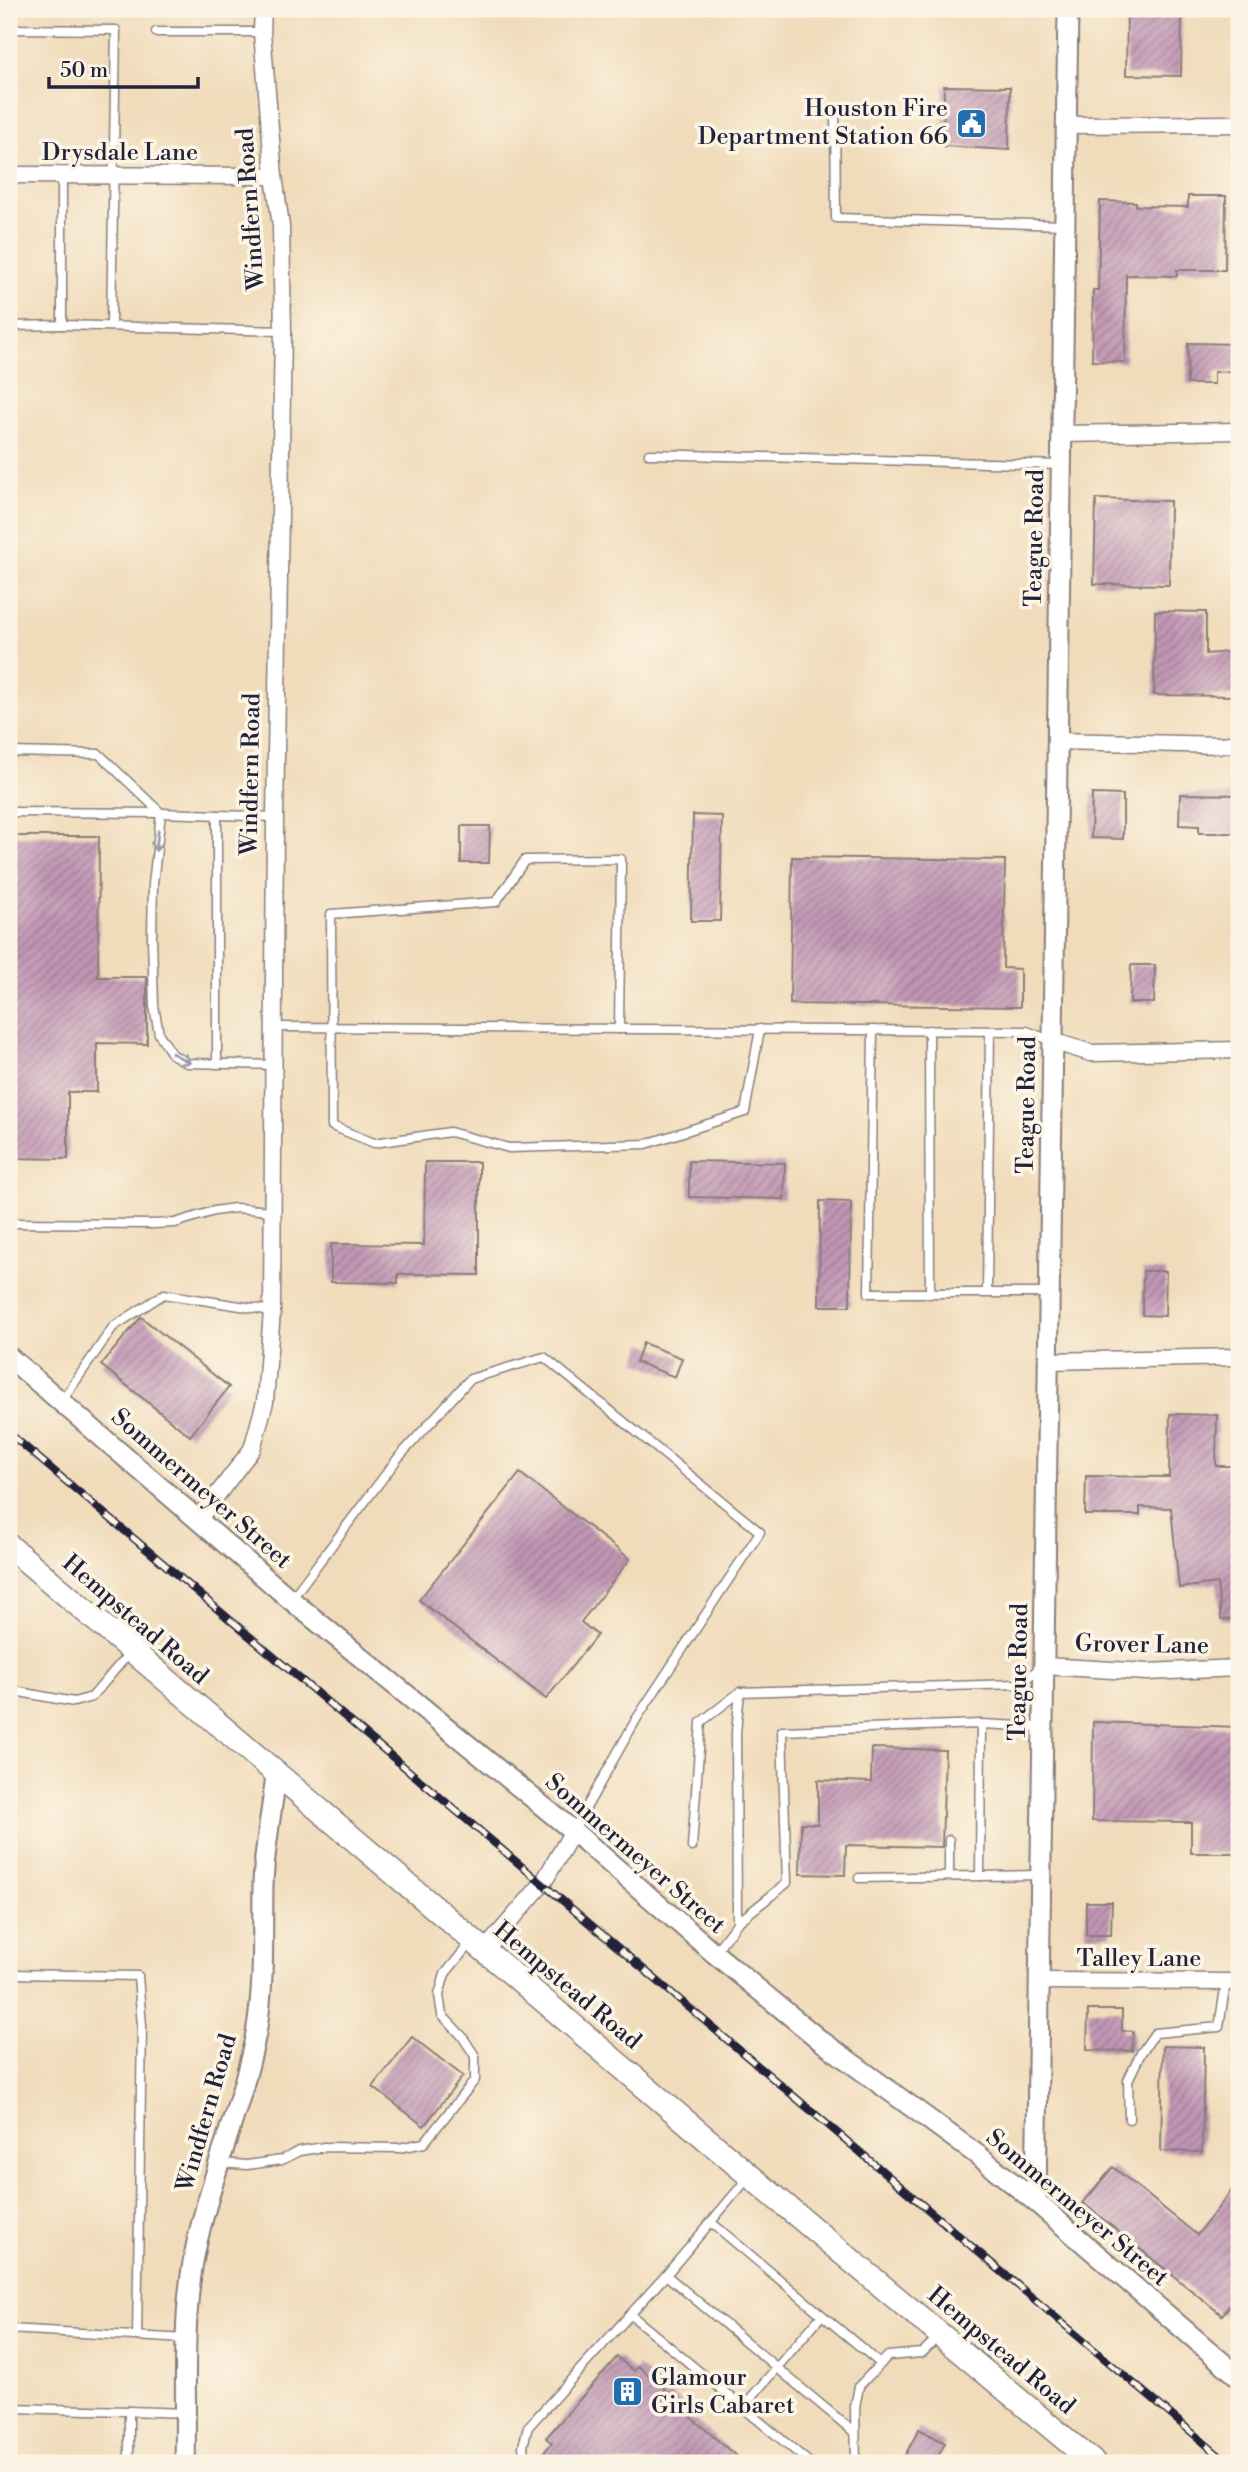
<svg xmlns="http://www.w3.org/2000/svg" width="1248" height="2472" font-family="'Libre Bodoni',serif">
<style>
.building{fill:url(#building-hatch)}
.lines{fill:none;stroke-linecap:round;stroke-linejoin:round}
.service-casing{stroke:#897e7a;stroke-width:11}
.minor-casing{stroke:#897e7a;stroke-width:19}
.tertiary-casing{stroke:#897e7a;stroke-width:23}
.secondary-casing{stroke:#897e7a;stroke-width:26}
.service{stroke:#fff;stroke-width:8}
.minor{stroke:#fff;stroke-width:16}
.tertiary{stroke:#fff;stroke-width:19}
.secondary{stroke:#fff;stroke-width:23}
.rail-casing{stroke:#22223b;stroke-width:8}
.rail{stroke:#fcf5e5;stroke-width:5;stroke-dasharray:16;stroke-linecap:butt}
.oneway{stroke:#9c9ca7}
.labels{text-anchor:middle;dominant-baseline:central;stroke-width:7;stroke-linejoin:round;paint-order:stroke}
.poi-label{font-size:24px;fill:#22223b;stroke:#fcf5e5;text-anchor:end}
.street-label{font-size:24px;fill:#22223b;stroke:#fcf5e5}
</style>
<defs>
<pattern id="building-hatch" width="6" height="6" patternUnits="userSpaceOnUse" patternTransform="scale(1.75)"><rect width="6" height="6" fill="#c196b4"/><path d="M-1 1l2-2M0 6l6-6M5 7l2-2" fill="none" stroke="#9c7a94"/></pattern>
</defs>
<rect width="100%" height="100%" fill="#fcf5e5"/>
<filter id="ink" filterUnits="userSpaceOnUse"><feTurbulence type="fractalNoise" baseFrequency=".0143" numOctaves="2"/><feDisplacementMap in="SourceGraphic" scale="14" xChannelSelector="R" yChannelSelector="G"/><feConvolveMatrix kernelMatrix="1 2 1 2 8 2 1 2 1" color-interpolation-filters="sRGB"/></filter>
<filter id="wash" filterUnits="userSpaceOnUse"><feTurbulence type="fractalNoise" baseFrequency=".00686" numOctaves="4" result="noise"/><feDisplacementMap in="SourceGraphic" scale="28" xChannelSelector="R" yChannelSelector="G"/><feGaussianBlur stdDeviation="1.57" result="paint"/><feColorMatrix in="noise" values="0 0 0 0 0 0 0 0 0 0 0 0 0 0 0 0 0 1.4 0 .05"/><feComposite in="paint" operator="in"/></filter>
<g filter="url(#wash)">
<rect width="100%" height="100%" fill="#f0dbba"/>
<g id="blocks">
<g class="building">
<path d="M1127,9h55l-1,67 -55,-1z"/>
<path d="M944,86l66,1 -1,63 -66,-4z"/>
<path d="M1188,196h38l-1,74h-48v6l-51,-1 -1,87 -33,-1 1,-71h5l2,-89 36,1v4l52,1z"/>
<path d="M1188,343l51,1v27l-25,1v12h-27z"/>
<path d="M1096,499l74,2 -1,84 -75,-1z"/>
<path d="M1155,611l51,1v42l33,-3v45l-85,-1z"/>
<path d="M1092,794l31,1v44l-32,-1z"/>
<path d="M1180,794l59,1v38h-40v-7l-20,-1z"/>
<path d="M693,815l29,1 -2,105h-29z"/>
<path d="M461,826h29l-1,37h-28z"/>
<path d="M9,836h90l-1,141h49v67l-50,-1v49h-29v67l-59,-1z"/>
<path d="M792,857l213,3 -2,108 17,1v38l-230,-3z"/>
<path d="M1131,965h24l-1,38h-24z"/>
<path d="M689,1161l96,2 -1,36 -95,-2z"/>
<path d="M425,1162h54v113l-81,-1v9l-67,-1v-38l93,1z"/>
<path d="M820,1201l31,1 -1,104h-31z"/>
<path d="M1143,1271h23l-1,45 -23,-1z"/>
<path d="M141,1317l88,70 -39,49 -89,-71z"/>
<path d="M643,1343l39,15 -7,19 -39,-15z"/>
<path d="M1170,1414l47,1 -1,51h23v152l-18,2 -4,-37 -38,5 -8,-80 -31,-1v8h-55l1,-39 83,1z"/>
<path d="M520,1473l110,86 -49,63 16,13 -51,64 -127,-99z"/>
<path d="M1093,1722l146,5v95h-4v31h-44v-31l-99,-1z"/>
<path d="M872,1748l73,2 -3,97 -96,-2 -1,30 -45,-1 1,-51 17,1v-44l53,2z"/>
<path d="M1086,1902h26l-1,33h-25z"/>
<path d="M1088,2010h34v21h11l-1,20 -45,-1z"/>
<path d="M412,2037l51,39 -39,50 -51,-39z"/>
<path d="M1163,2046l41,1 -2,105 -41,-1z"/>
<path d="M1113,2167l84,68 42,-54v113l-17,21 -139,-112z"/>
<path d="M617,2357l17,14 4,-5 56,48 -3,3 53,46h-185l-15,-11 8,-9 -6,-5z"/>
<path d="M919,2429l26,14 -10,20h-34z"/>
</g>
</g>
</g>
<g filter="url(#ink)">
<use href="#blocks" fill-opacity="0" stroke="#897e7a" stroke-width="2"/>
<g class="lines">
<defs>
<g id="service">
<path d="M9,29l107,1 -5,296"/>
<path d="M156,32h106"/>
<path d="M835,109l1,109 228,7"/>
<path d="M62,325l221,6"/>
<path d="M9,326l53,-1v-150"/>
<path d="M649,454l412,11"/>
<path d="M9,755l2,-3 88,2 62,59"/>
<path d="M9,812l152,1"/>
<path d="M273,1027l754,4 25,10"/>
<path d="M619,1029l2,-170 -96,1 -29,42 -165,12 1,212 42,17 76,-11 59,16 137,-4 99,-32 15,-83"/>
<path d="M873,1030l-4,263h179"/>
<path d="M929,1030l1,264"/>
<path d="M217,1064v-249"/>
<path d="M273,1065l-86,-2 -15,-9 -13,-20 -5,-28 -2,-70 1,-52 8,-71 114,4"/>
<path d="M9,1223l143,1 23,-1 39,-12 21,-3 37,3"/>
<path d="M987,1292l3,-261"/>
<path d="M62,1401l51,-74 51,-33 108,17"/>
<path d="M292,1598l106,-140 72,-79 74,-22 216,175 -123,186 -64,113"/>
<path d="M9,1690l65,12 18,-5 38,-45"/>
<path d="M949,1840v36"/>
<path d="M692,1847l9,-125 39,-30 279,-8 21,-16"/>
<path d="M980,1876l1,-152"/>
<path d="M859,1878l181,-3"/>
<path d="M737,1923l-1,-191 4,-40"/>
<path d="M714,1953l23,-30 50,-40 -5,-152 199,-7 61,3"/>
<path d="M9,1974l129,2 4,50 -5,310"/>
<path d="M1129,2119l-1,-39 13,-27 14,-20 64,-6 7,-45"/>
<path d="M220,2163l27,2 35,-5 17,-9 25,-4 75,1 25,-5 51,-63v-24l-13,-20 -20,-21 -3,-20 6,-21 26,-32"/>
<path d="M712,2223l110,92 -79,92"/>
<path d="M666,2275l189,158"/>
<path d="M631,2315l179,148"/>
<path d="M822,2315l59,49"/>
<path d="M9,2329l178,10"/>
<path d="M9,2408l120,3"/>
<path d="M129,2463v-52l56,2"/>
<path d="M525,2463l-2,-17 5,-19 138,-152 82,-97"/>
<path d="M856,2463l-1,-56 4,-21 29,-30 34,-3 16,-16"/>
</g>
<g id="minor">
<path d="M1066,125l173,-1"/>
<path d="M9,175l265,1"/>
<path d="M1061,434l178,-3"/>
<path d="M1057,741l165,4 17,-2"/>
<path d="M1052,1041l39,12 148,-3"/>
<path d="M1048,1361l191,-4"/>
<path d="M198,1520l54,-71 13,-47 7,-91 3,-494 8,-486 -2,-105 -7,-50 -12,-144 1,-23"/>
<path d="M1044,1666l103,6 92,-4"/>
<path d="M485,1950l58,-67 30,-52"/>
<path d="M1039,1981l200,1"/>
</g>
<g id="tertiary">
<path d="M9,1357l282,243 282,231 141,122 106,87 159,116 57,46 203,175"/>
<path d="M1036,2202l32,-2193"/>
<path d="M185,2463c2,-68 -4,-149 11,-216 15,-73 46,-141 60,-214 9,-49 6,-99 7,-148 1,-36 9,-74 13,-110"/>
</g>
<path id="secondary" d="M9,1546l741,630 344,287"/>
</defs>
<use href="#service" class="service-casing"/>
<use href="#minor" class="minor-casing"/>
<use href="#tertiary" class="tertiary-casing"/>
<use href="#secondary" class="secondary-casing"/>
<use href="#service" class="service"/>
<use href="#minor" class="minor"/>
<use href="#tertiary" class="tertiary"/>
<use href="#secondary" class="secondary"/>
<defs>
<path id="rail" d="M9,1433l1219,1030"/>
</defs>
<use href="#rail" class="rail-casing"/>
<use href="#rail" class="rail"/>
</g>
<defs><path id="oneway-shaft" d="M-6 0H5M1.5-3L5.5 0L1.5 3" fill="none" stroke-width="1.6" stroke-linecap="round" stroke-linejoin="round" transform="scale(1.75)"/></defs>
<g class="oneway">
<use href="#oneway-shaft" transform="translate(157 841) rotate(97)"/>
<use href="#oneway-shaft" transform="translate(181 1058) rotate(28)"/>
</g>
</g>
<defs>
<symbol id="civic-square" viewBox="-11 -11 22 22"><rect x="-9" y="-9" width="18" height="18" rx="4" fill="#1f6fb2" stroke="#fcf5e5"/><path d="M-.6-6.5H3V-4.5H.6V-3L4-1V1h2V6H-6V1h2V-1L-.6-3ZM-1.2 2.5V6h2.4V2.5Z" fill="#fff"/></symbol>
<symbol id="building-square" viewBox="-11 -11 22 22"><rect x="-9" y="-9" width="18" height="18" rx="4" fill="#1f6fb2" stroke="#fcf5e5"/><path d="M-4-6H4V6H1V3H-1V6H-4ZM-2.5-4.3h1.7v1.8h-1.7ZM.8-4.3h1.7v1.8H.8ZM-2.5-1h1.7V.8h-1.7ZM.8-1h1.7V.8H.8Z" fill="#fff"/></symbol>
</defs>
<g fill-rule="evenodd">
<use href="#civic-square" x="954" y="106" width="35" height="35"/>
<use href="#building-square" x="610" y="2374" width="35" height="35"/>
</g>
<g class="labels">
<g class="poi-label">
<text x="948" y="109">Houston Fire<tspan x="948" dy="28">Department Station 66</tspan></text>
<text x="651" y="2378" text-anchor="start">Glamour<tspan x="651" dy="28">Girls Cabaret</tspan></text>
</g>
<g class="street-label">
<text x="120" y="153">Drysdale Lane</text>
<text transform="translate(251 209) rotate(-94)">Windfern Road</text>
<text transform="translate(1035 538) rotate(-89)">Teague Road</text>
<text transform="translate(251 774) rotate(-89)">Windfern Road</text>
<text transform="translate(1027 1105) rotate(-89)">Teague Road</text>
<text transform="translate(201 1489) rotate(41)">Sommermeyer Street</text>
<text transform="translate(135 1620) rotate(41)">Hempstead Road</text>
<text transform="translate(1142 1645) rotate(1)">Grover Lane</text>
<text transform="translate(1019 1672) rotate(-89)">Teague Road</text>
<text transform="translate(635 1854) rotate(41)">Sommermeyer Street</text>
<text x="1139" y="1959">Talley Lane</text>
<text transform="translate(567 1986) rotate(40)">Hempstead Road</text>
<text transform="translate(207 2113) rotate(-74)">Windfern Road</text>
<text transform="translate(1077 2208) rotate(40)">Sommermeyer Street</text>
<text transform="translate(1001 2351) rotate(40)">Hempstead Road</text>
</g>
</g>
<rect width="1248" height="2472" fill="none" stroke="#fcf5e5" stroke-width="35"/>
<path d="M49 77v10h149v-10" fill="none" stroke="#22223b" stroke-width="3.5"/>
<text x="60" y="77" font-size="21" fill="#22223b" stroke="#fcf5e5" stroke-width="5" paint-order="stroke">50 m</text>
</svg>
